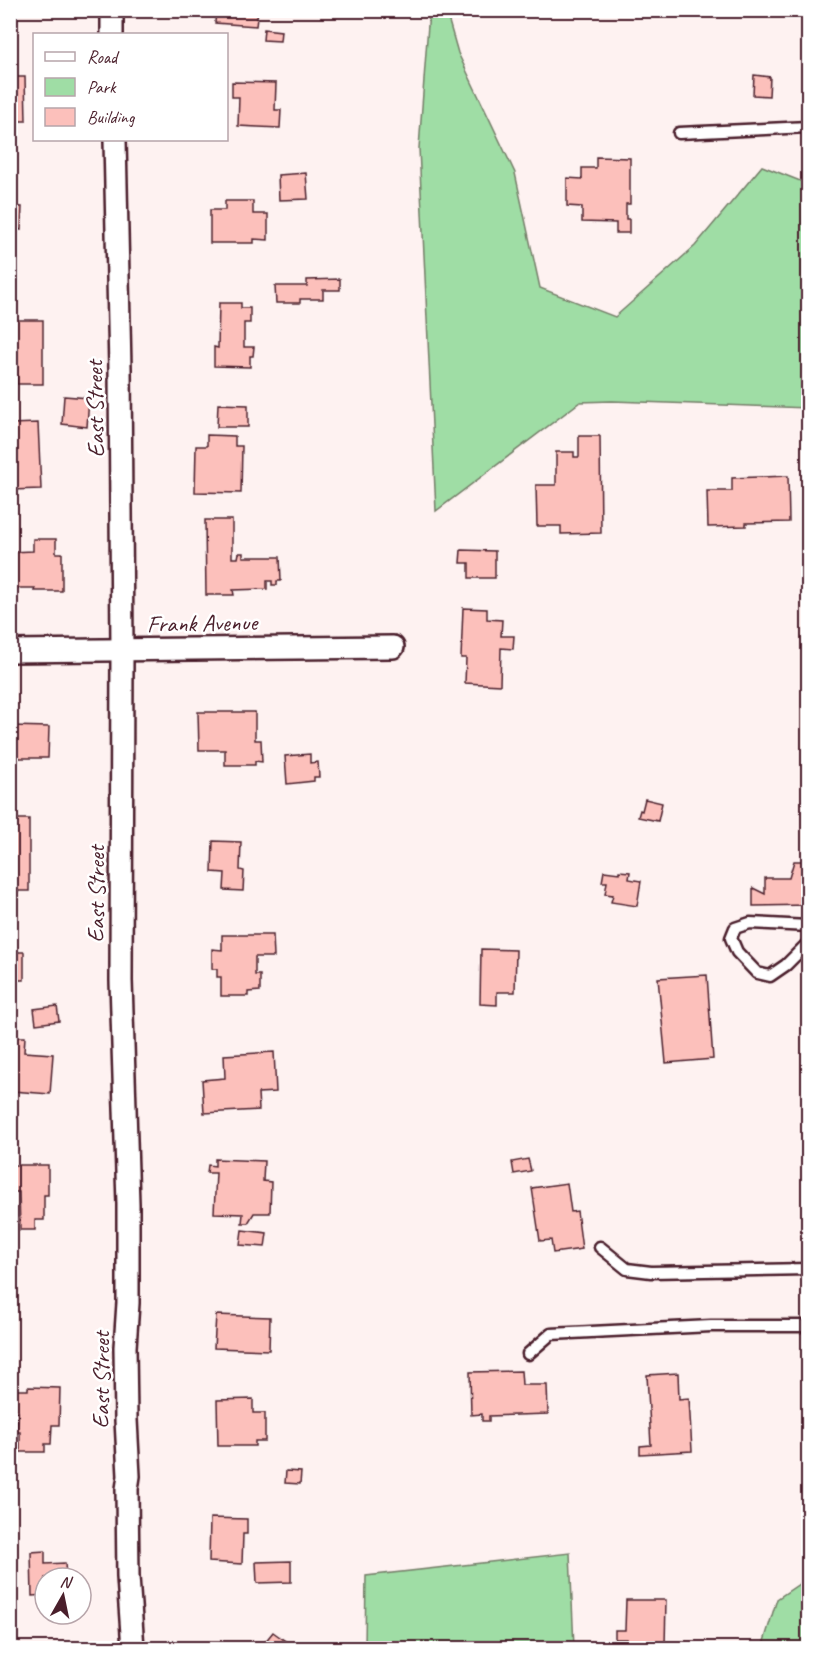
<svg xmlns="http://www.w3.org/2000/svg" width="819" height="1659" font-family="Caveat,sans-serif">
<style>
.green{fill:#9fdda5;stroke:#747e68;stroke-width:1.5}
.building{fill:#fcc0bb;stroke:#4a1f2b;stroke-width:1.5}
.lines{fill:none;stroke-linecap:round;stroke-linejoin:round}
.service-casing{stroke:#4a1f2b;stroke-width:15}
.minor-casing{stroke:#4a1f2b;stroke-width:26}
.service{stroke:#fff;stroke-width:10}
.minor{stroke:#fff;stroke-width:21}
.labels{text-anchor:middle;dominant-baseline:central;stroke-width:5;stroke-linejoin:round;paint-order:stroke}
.street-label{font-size:24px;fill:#4a1f2b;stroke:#fff}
</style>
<rect width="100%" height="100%" fill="#fef2f1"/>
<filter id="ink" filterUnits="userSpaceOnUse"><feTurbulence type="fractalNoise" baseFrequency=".0167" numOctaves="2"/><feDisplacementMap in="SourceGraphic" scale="12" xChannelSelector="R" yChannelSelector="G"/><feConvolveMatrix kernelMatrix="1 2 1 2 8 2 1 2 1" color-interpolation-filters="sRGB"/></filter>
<g filter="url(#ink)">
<g class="green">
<path d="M429,11h17l12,42 57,120 25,115 75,29 80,-71 67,-80 46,18v224l-196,-7 -32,1 -144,109 -17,-363z"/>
<path d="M570,1553l4,95h-209l1,-72z"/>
<path d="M808,1578v70h-46l15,-49z"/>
</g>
<g class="building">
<path d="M216,10h42l-2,16 -41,-3z"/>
<path d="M264,29l17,2 -1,10 -17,-1z"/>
<path d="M754,75l16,2 -1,19 -16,-1z"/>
<path d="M10,77h15l1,44h-16z"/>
<path d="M232,82l44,1 -1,27h6l-1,18 -42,-2 1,-29h-7z"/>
<path d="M596,157l34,1v46h-4v15h3v14h-13v-10l-34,-1v-15l-15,-1v-28l15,1v-11h14z"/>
<path d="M306,173l2,26 -29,1 -1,-25z"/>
<path d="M225,201h28v13h15v26l-14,-1v4h-44v-33h15z"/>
<path d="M10,206l12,1 -1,23 -5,-1 -1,18h-5z"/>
<path d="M340,279v11h-17v9h-23v4h-24l-1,-17h32v-6z"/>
<path d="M219,303h22v5h9v15h-6v24h10l-1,9h-3v11l-36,-1v-19l4,1z"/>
<path d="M10,320h33v64h-26v-22h-7z"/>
<rect x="10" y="386" width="6" height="14"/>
<path d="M64,396l25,2 -2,29 -25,-3z"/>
<path d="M218,404l30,1v22h-31z"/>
<path d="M38,423l3,66 -31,1v-66z"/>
<path d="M207,435l28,1v10h7l-1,47 -46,-1 1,-46h11z"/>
<path d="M579,436h21l1,97 -40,1v-8h-24l-1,-41h20v-33h18v5h5z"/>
<path d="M788,476l1,46 -43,1v3l-38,1 -1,-36h25v-13z"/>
<path d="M205,520h27v38h6l1,-5h4v4h37l1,24h-4v4h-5v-4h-5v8l-34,1 1,5h-28z"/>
<path d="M33,539h23v14h6v38h-28l1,-3h-25v-36l23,-1z"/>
<path d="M461,550l34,1v27h-26v-15h-9z"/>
<path d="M463,608l24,1v10l15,1 -1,16h13l-1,13 -12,-1 -1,37 -35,-2 1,-25h-5z"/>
<path d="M198,712h57v28h6l1,22 -7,-1v4h-30v-15h-26z"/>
<path d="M10,726l39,1 -1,31h-38z"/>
<path d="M310,754v9l8,-1 1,15h-5v4l-27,3 -2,-28z"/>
<path d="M645,799l17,4 -4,18 -20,-4 2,-7 2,1z"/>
<rect x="10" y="819" width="19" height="72"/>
<path d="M213,841l28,1 -1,28 4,1 -1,20 -19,-1 1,-17 -13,-1z"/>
<path d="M794,861h14v44l-55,1v-18l12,6v-16h24z"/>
<path d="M604,871l15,2v-2l11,1 -1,7 12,2 -4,25 -26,-4 2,-7 -8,-1 2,-12h-5z"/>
<path d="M222,935h51l1,22h-19v18h5v16l-12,1v4h-27v-19h-4v-8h-5v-20l10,1z"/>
<path d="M10,938h6l1,14h7v28h-13l-1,13z"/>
<path d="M481,949l35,1 -1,42h-18v13l-17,-1z"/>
<path d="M707,975l6,84 -47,4 -8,-85z"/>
<path d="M57,1006l2,15 -23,3 -2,-15z"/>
<path d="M10,1037h15l-1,15 29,2 -3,40 -38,-3z"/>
<path d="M274,1052l2,40 -18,1 1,17 -55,3 -2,-33 23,-2 -1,-23z"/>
<path d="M215,1159l49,2 -1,20 8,1 -1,31h-16l-6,10h-6l1,-9 -29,-1 2,-40h-9l1,-8 7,1z"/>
<path d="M528,1159l3,12 -17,3 -2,-12z"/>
<path d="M12,1165h36v30h-4v25h-9v10h-15l-1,-38h-7z"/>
<path d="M567,1183l4,29 6,-1 5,38 -29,4 -2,-13 -11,1 -8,-53z"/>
<path d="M242,1230l25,3 -2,14 -25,-2z"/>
<path d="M216,1315l54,2 -1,33 -55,-2z"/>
<path d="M521,1371l1,14h25l1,29 -59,2v5h-7v-7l-11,1 -1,-43z"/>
<path d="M678,1373l1,26 10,-1 3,53 -52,3v-8l11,-1 -4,-70z"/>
<path d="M28,1387l32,1 -1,37h-7l-1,19h-6v8h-25v-20h-3l1,-20h-3l1,-22h12z"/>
<path d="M253,1399v14h12v28h-10v5h-37l-1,-46z"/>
<path d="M286,1471l15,1 -1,12 -15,-1z"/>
<path d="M210,1518l37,1v15h-4l-1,30 -33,-2z"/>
<path d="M45,1551v13l20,-1 1,15h-21v17l-13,1 -1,-44z"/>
<path d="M291,1561v21l-34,1 -1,-21z"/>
<path d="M626,1600h40l-1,46h-6v2h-32v-9h-12v-9h10z"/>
<path d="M273,1632l22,16h-35z"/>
</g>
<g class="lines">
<defs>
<g id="service">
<path d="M679,133l129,-6"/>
<path d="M808,926l-58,-3 -15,5 -4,10 6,14 20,21 13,3 16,-11 22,-22"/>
<path d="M600,1247l27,22 24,3 157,-3"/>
<path d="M528,1354l23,-20 160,-8h97"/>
</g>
<g id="minor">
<path d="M112,10v24"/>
<path d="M115,140l5,229 2,281 -1,331 7,223v99l-3,44 1,73 3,56 -2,13 1,88 5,71"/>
<path d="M10,651l383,-4"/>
</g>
</defs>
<use href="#service" class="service-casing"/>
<use href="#minor" class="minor-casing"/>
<use href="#service" class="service"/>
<use href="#minor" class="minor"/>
</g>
</g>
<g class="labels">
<g class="street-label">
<text transform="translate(95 409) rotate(-91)">East Street</text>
<text transform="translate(202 623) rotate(-1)">Frank Avenue</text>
<text transform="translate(96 894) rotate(-90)">East Street</text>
<text transform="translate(101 1380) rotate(-90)">East Street</text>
</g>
</g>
<rect width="819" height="1659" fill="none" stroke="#fff" stroke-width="36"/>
<rect x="18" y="18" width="783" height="1623" fill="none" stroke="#4a1f2b" stroke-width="2" filter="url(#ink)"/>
<rect x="33" y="33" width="195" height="108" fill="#ffffff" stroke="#b7a5aa" stroke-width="1.5"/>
<rect x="45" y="52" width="30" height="9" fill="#ffffff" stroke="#b7a5aa" stroke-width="1.5"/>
<text x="87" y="63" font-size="18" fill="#4a1f2b">Road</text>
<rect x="45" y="78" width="30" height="18" fill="#9fdda5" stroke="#b7a5aa" stroke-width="1.5"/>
<text x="87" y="93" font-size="18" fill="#4a1f2b">Park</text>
<rect x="45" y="108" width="30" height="18" fill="#fcc0bb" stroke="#b7a5aa" stroke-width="1.5"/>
<text x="87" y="123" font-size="18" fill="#4a1f2b">Building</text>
<g transform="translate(63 1596) rotate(9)"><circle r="28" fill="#ffffff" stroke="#b7a5aa" stroke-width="1.5"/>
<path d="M0-4.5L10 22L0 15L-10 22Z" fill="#4a1f2b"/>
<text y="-9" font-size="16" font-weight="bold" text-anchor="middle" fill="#4a1f2b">N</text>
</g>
</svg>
